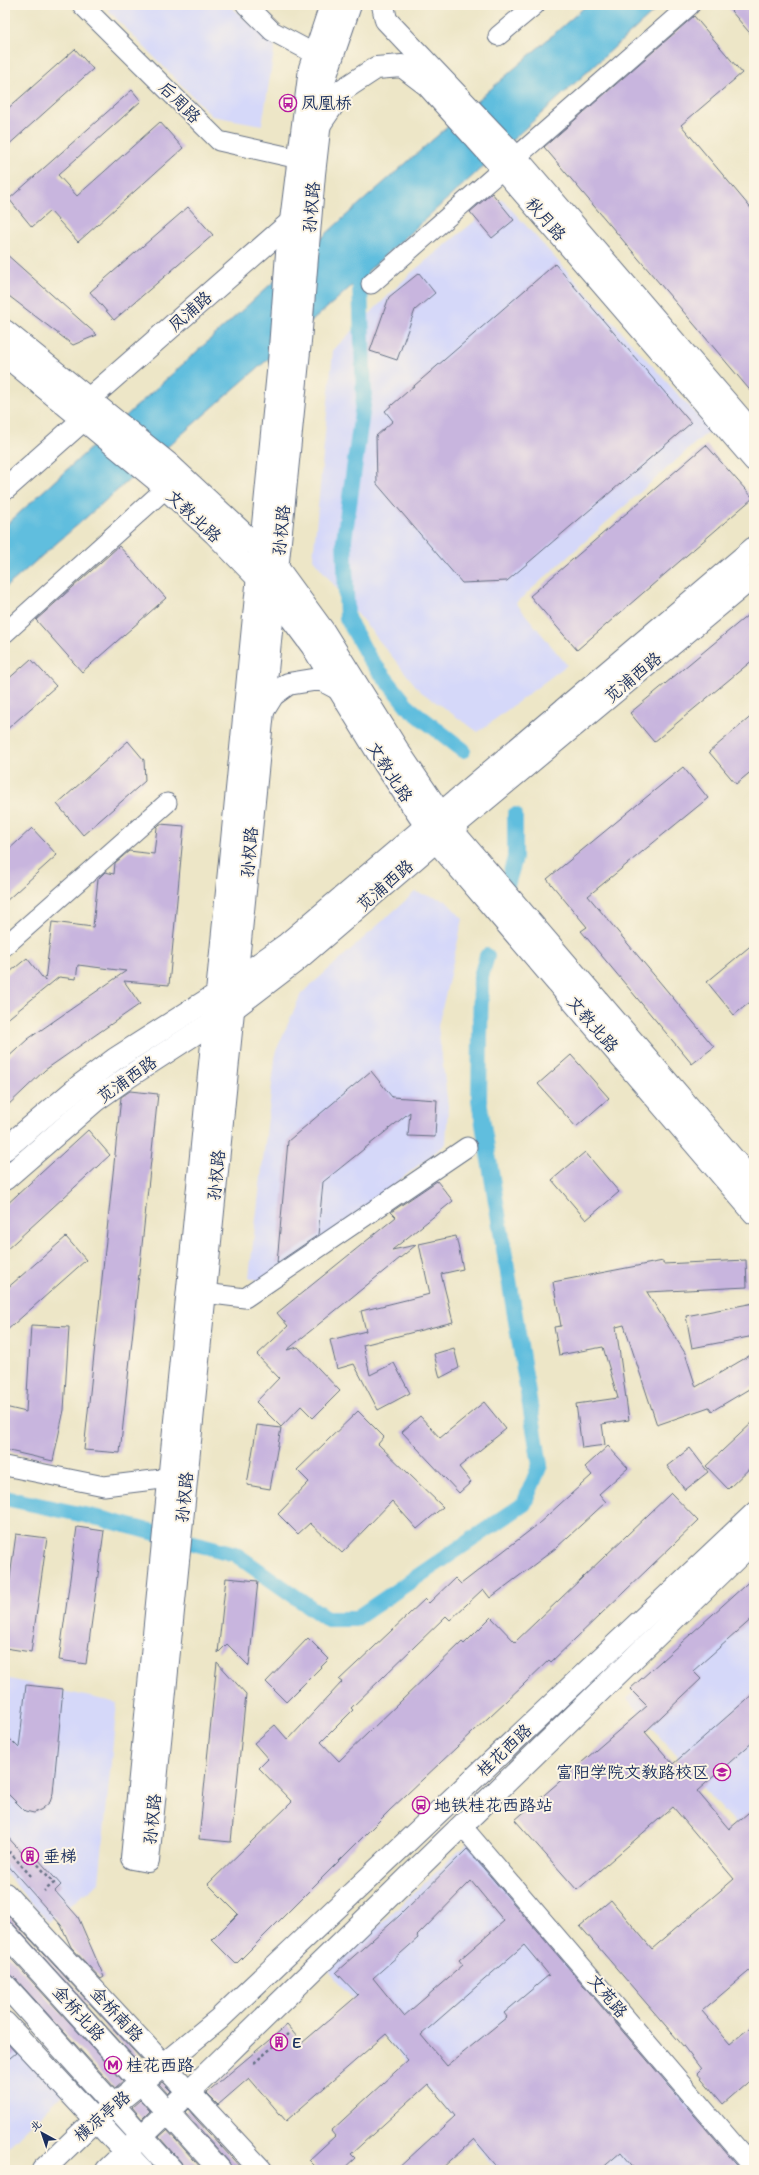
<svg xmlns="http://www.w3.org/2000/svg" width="759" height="2175" font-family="Itim,'LXGW WenKai TC',sans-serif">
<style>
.built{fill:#d5d8f9}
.water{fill:#60bede;stroke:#3e769e}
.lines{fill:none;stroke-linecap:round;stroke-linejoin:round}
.canal{stroke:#60bede;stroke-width:16}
.building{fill:#c8b5de;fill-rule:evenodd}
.minor-casing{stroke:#646f83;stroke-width:21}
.tertiary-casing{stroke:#646f83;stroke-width:24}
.secondary-casing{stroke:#646f83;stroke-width:24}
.primary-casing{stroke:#646f83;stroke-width:24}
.path{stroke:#646f83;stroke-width:2.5;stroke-dasharray:3 3;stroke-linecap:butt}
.minor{stroke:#fff;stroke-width:19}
.tertiary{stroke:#fff;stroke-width:22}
.secondary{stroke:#fff;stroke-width:22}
.primary{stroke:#fff;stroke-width:22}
.labels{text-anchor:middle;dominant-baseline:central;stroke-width:4;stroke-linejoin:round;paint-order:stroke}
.street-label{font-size:17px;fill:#1b2f5e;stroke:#fcf5e5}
.poi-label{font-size:17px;fill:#1b2f5e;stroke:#fcf5e5;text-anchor:start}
</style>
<rect width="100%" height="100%" fill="#fcf5e5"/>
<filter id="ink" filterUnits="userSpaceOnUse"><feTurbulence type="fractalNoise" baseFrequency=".025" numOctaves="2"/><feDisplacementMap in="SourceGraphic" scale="8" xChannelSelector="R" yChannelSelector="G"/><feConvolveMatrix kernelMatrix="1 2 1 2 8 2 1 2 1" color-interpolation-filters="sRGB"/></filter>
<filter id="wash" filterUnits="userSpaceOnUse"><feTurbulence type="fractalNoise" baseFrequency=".012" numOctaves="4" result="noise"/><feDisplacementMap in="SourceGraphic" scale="16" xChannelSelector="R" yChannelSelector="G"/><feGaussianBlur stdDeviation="0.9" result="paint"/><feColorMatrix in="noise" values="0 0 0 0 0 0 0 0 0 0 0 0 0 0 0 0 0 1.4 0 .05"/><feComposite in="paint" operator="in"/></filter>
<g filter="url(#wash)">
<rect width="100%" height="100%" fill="#ede6c7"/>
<g class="built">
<path d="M113,5h116l46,41 -13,79 -50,-9 -104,-106z"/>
<path d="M502,199l208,231 -194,173 51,62 -89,67 -58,-41 -107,-132 20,-209 79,-78z"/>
<path d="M415,892l30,8 18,19 -25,107 10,80 -2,38 -180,140 -17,-7 27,-226 25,-57z"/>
<path d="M754,1583v263l-127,-147z"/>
<path d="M5,1678l112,25 -18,179 -50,40 -44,-49z"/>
<path d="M472,1839l281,331h-256l-168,-199z"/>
<path d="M5,2027l60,65 -60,58z"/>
</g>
<path class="water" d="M587,5h74l-325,295 -331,288v-62l344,-313z"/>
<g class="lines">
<g class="canal">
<path d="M359,257l5,141 -20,142 3,78 22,40 40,50 54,42"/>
<path d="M507,885l8,-27v-43"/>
<path d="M5,1498l98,21 132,35 92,65h28l169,-115 16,-39 -61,-365 2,-124 6,-20"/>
</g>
</g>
<g id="blocks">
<g class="building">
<path d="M726,5h28v33z"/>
<path d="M694,16l48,57 -61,52 73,87v183l-210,-248z"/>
<path d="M75,49l18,20 -88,79v-37z"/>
<path d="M132,90l9,11 -83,74 19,21 83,-74 23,26 -105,94 -28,-31 -18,16 -23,-28z"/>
<path d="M492,193l22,27 -22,18 -22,-26z"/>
<path d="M188,207l25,28 -99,85 -24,-28z"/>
<path d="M5,253l92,82 -24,10 -68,-52z"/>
<path d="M555,264l136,159 -184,158 -45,2 -85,-99 -1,-48 17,-15 -8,-10z"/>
<path d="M419,273l16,20 -20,17 -18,50 -27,-9 19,-54z"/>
<path d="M706,445l47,53 -176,152 -47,-54z"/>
<path d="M119,546l47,52 -84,74 -46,-52z"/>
<path d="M754,610v49l-100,83 -24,-29z"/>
<path d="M31,659l25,27 -51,45v-49z"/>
<path d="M754,714v55l-18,15 -27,-32z"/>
<path d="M128,741l16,19 1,21 -62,54 -26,-31z"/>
<path d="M683,767l25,31 -120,98 126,151 -22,17 -111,-133 6,-4 -40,-48z"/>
<path d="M160,824l24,2 -15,159 -45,-4 16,23 -95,66 -40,38v-48l23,-21 98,-68 -48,-6 -2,14 -17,-2 -54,44v-45l22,-18 18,23 7,-59 41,5 5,-48 7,-7 9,2 1,-11 14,-12 25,3 3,-27z"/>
<path d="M32,828l25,27 -52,47v-49z"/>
<path d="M754,943v56l-20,16 -27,-33z"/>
<path d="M571,1055l38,43 -33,29 -38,-43z"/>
<path d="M371,1071l21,26 45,3 -2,37 -27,-1 2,-24 -87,70 -5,53 -41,28 11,-122z"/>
<path d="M130,1091l28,3 -38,359 -36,-3 37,-353z"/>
<path d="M88,1130l22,25 -105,96v-45z"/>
<path d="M585,1152l34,40 -33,28 -34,-40z"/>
<path d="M437,1181l16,20 -61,49 24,-5 -129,105 11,-3 42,44 -27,27 -12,-12 -20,21 -25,-25 23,-24 -22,-23 31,-29 -11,-13 119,-96 -5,-5z"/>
<path d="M456,1236l7,33 -22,5 12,48 -90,23 7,30 24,-12 16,30 -32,17 -24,-46 -17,5 -7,-29 36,-9 -5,-20 69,-17 -11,-50z"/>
<path d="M66,1237l20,23 -81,72v-42z"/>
<path d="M746,1260l1,27 -100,5 38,61 11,34 58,-34v33l-42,25 -3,-4 -52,18 -33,-100 -8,2 13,93 -27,4 3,21 -23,3 -6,-44 42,-6 -15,-51 -44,8 -5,-28 7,-1 -8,-44 110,-21v3z"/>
<path d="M754,1303v33l-62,12 -6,-32z"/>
<path d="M31,1325l38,2 -5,83 -11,51 -48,-11v-43l21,5z"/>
<path d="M454,1348l5,20 -19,10 -6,-24z"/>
<path d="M484,1402l22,27 -47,38 12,15 -12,11 -57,-61 18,-16 20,22z"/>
<path d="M358,1411l26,26 -6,7 65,63 -26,22 -25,-28 -50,52 -32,-30 -12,11 -20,-20 31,-32 -12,-12z"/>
<path d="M754,1421v43l-26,25 -22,-23z"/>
<path d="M257,1425l24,3 -11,61 -23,-4z"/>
<path d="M608,1446l20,22 -29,26 7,8 -50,46 -66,50 -7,-9 -33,31 -4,-4 -95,92 2,2 -32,32 18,19 123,-119 2,2 27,-27 24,25 156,-149 27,28 -147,141 -2,-2 -26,25 -133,125 -154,154 -24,-24 26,-26 -30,-30 84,-82 -33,-34 9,-9 -14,-16 21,-18 13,15 54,-58 -3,-2 86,-81 4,4 26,-25 6,6 76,-59 55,-50 -7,-8z"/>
<path d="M690,1448l18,24 -23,18 -18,-24z"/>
<path d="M77,1527l27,4 -18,133 -27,-4z"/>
<path d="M16,1534l31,4 -16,114 -26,-4v-35z"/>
<path d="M754,1577v40l-61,54 8,8 -56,53 28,32 81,-71v48l-57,50 32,38 25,-21v159l-52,44 28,33 24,-20v53l-31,27 -26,-31 4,-4 -17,-22 -104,-121 31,-26 41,49 82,-70 -61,-72 -96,83 -62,-70 132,-114 -17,-17z"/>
<path d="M226,1578l32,3 -9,85 -22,-22 -9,9z"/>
<path d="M308,1638l21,21 -43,43 -20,-20z"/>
<path d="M217,1662l29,32 -15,148 -32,-3z"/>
<path d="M26,1685l37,4 -10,104 -3,9 -8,7 -8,4 -9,-2 -20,-20v-57l14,14z"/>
<path d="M5,1834l19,21 6,-5 31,35 -6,6 23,26 26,60 -3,2 -30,-32 -10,-22 -56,-63z"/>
<path d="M467,1849l274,321h-105l-15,-18 -21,18h-100l-26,-31 -34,31h-44l59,-54 -27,-32 -77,70 4,4 -13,12h-23l-10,-10 26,-24 -4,-5 77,-71 -22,-26 -100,87 -37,-43 -31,27 -12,-12 81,-68 15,18 56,-48 -22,-23 63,-56zM471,1881l33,40 -45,39 4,5 -59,51 -31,-38 45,-40 -1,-2zM524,1945l25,30 -45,38 3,4 -60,49 -26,-31z"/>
<path d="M5,1912l140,151 -3,3 -128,-141 -9,-4z"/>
<path d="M5,1952l118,129 -8,7 -101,-111 -9,-4z"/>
<path d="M5,2041l11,12 -11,9z"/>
<path d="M162,2082l9,9 -3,3 -9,-10z"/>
<path d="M140,2100l10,11 -8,8 -10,-12z"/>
<path d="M188,2109l10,12 45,49h-11l-3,-8 -44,-50z"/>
<path d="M167,2130l36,40h-19l-3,-8 -22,-25z"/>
</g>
</g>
</g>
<g filter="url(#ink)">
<use href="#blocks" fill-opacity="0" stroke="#646f83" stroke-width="1"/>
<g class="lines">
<defs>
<g id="minor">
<path d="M82,5l137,136 80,18"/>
<path d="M246,5l26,26 43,23"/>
<path d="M498,36l37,-31"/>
<path d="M371,284l319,-279"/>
<path d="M5,633l160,-144"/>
<path d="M5,946l162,-143"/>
<path d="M204,1293l41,5 222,-151"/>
<path d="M5,1466l99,20 66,-8"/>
<path d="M461,1825l293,343"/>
</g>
<g id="tertiary">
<path d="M383,5l3,15 129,136 239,278"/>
<path d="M320,124l24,-35 32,-21 26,-2 25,19 75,83 252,292"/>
<path d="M5,331l164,133 91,85 17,18 46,63 78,125 50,74 303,354"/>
<path d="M5,355l149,123 61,56 59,61 38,51 72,117 52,78 318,372"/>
<path d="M89,399l202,-177"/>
<path d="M5,489l78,-69"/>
<path d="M263,711l10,-16 15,-11 25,-4h9l15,8"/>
<path d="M5,1149l78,-66 32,-24 102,-65 70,-50 467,-396"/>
<path d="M5,1179l91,-79 32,-23 105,-68 63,-48 140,-120 318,-265"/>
</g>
<g id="secondary">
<path d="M331,5l-21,63 -23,185 -8,109 -147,1496 16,3 152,-1520 14,-167 11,-96 25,-73"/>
<path d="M5,1894l256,276"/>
<path d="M5,2023l137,147"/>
<path d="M163,2065l56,-46 535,-505"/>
<path d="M189,2091l565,-550"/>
</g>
<g id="primary">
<path d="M5,1933l215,237"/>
<path d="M5,1985l167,185"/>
<path d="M43,2170l52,-50 68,-55"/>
<path d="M107,2170l82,-79"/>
</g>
</defs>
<use href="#minor" class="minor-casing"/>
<use href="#tertiary" class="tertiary-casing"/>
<use href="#secondary" class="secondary-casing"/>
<use href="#primary" class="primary-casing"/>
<g class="path">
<path d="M5,1847l26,29"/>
<path d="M34,1860l20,23 -10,8"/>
<path d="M254,2063l34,-29"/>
</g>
<use href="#minor" class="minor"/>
<use href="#tertiary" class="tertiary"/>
<use href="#secondary" class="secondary"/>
<use href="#primary" class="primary"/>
</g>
</g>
<defs>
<symbol id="bus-ring" viewBox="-11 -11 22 22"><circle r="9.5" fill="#fcf5e5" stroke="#b5179e" stroke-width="1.5"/><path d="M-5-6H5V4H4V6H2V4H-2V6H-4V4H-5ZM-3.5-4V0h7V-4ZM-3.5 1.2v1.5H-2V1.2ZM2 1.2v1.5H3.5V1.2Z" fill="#b5179e"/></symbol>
<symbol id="school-ring" viewBox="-11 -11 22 22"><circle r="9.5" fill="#fcf5e5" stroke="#b5179e" stroke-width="1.5"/><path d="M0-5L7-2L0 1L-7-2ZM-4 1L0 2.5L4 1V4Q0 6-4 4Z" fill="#b5179e"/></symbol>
<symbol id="building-ring" viewBox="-11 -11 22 22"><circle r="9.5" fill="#fcf5e5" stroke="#b5179e" stroke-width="1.5"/><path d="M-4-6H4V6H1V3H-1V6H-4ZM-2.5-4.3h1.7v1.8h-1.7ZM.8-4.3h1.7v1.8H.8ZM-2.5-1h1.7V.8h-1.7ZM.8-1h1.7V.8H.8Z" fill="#b5179e"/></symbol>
<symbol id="metro-ring" viewBox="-11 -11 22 22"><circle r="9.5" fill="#fcf5e5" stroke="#b5179e" stroke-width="1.5"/><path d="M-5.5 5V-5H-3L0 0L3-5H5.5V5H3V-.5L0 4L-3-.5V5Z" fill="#b5179e"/></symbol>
</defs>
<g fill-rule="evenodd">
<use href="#bus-ring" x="278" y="93" width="20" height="20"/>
<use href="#school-ring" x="712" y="1762" width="20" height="20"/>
<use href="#bus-ring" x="411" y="1795" width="20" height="20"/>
<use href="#building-ring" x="20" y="1846" width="20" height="20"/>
<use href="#building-ring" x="269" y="2032" width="20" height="20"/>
<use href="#metro-ring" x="103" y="2055" width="20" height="20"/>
</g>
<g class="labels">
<g class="street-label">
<text transform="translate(180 102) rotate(45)">后周路</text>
<text transform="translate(311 207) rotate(-85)">孙权路</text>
<text transform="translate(546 219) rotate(49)">秋月路</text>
<text transform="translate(190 311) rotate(-41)">凤浦路</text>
<text transform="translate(194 516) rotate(43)">文教北路</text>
<text transform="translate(281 530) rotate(-84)">孙权路</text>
<text transform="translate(633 677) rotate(-40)">苋浦西路</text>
<text transform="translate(390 772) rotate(57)">文教北路</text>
<text transform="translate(249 852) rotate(-85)">孙权路</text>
<text transform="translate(385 885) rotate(-41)">苋浦西路</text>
<text transform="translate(593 1024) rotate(49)">文教北路</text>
<text transform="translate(127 1079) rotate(-35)">苋浦西路</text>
<text transform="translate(216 1175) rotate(-84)">孙权路</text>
<text transform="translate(184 1497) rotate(-84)">孙权路</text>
<text transform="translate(504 1750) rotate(-43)">桂花西路</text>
<text transform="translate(152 1819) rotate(-84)">孙权路</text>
<text transform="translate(608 1996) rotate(50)">文苑路</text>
<text transform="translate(79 2013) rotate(48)">金桥北路</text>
<text transform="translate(117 2014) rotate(47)">金桥南路</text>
<text transform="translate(102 2116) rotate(-41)">横凉亭路</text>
</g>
<g class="poi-label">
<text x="301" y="103">凤凰桥</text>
<text x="709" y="1772" text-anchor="end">富阳学院文教路校区</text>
<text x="434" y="1805">地铁桂花西路站</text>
<text x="43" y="1856">垂梯</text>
<text x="292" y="2042">E</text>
<text x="126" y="2065">桂花西路</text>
</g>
</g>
<rect width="759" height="2175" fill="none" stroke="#fcf5e5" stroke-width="20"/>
<g transform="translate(42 2133) rotate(320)" stroke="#fcf5e5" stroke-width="3" paint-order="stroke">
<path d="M0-3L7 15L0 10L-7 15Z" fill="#1b2f5e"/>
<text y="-6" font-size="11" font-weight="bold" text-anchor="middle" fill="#1b2f5e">北</text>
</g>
</svg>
